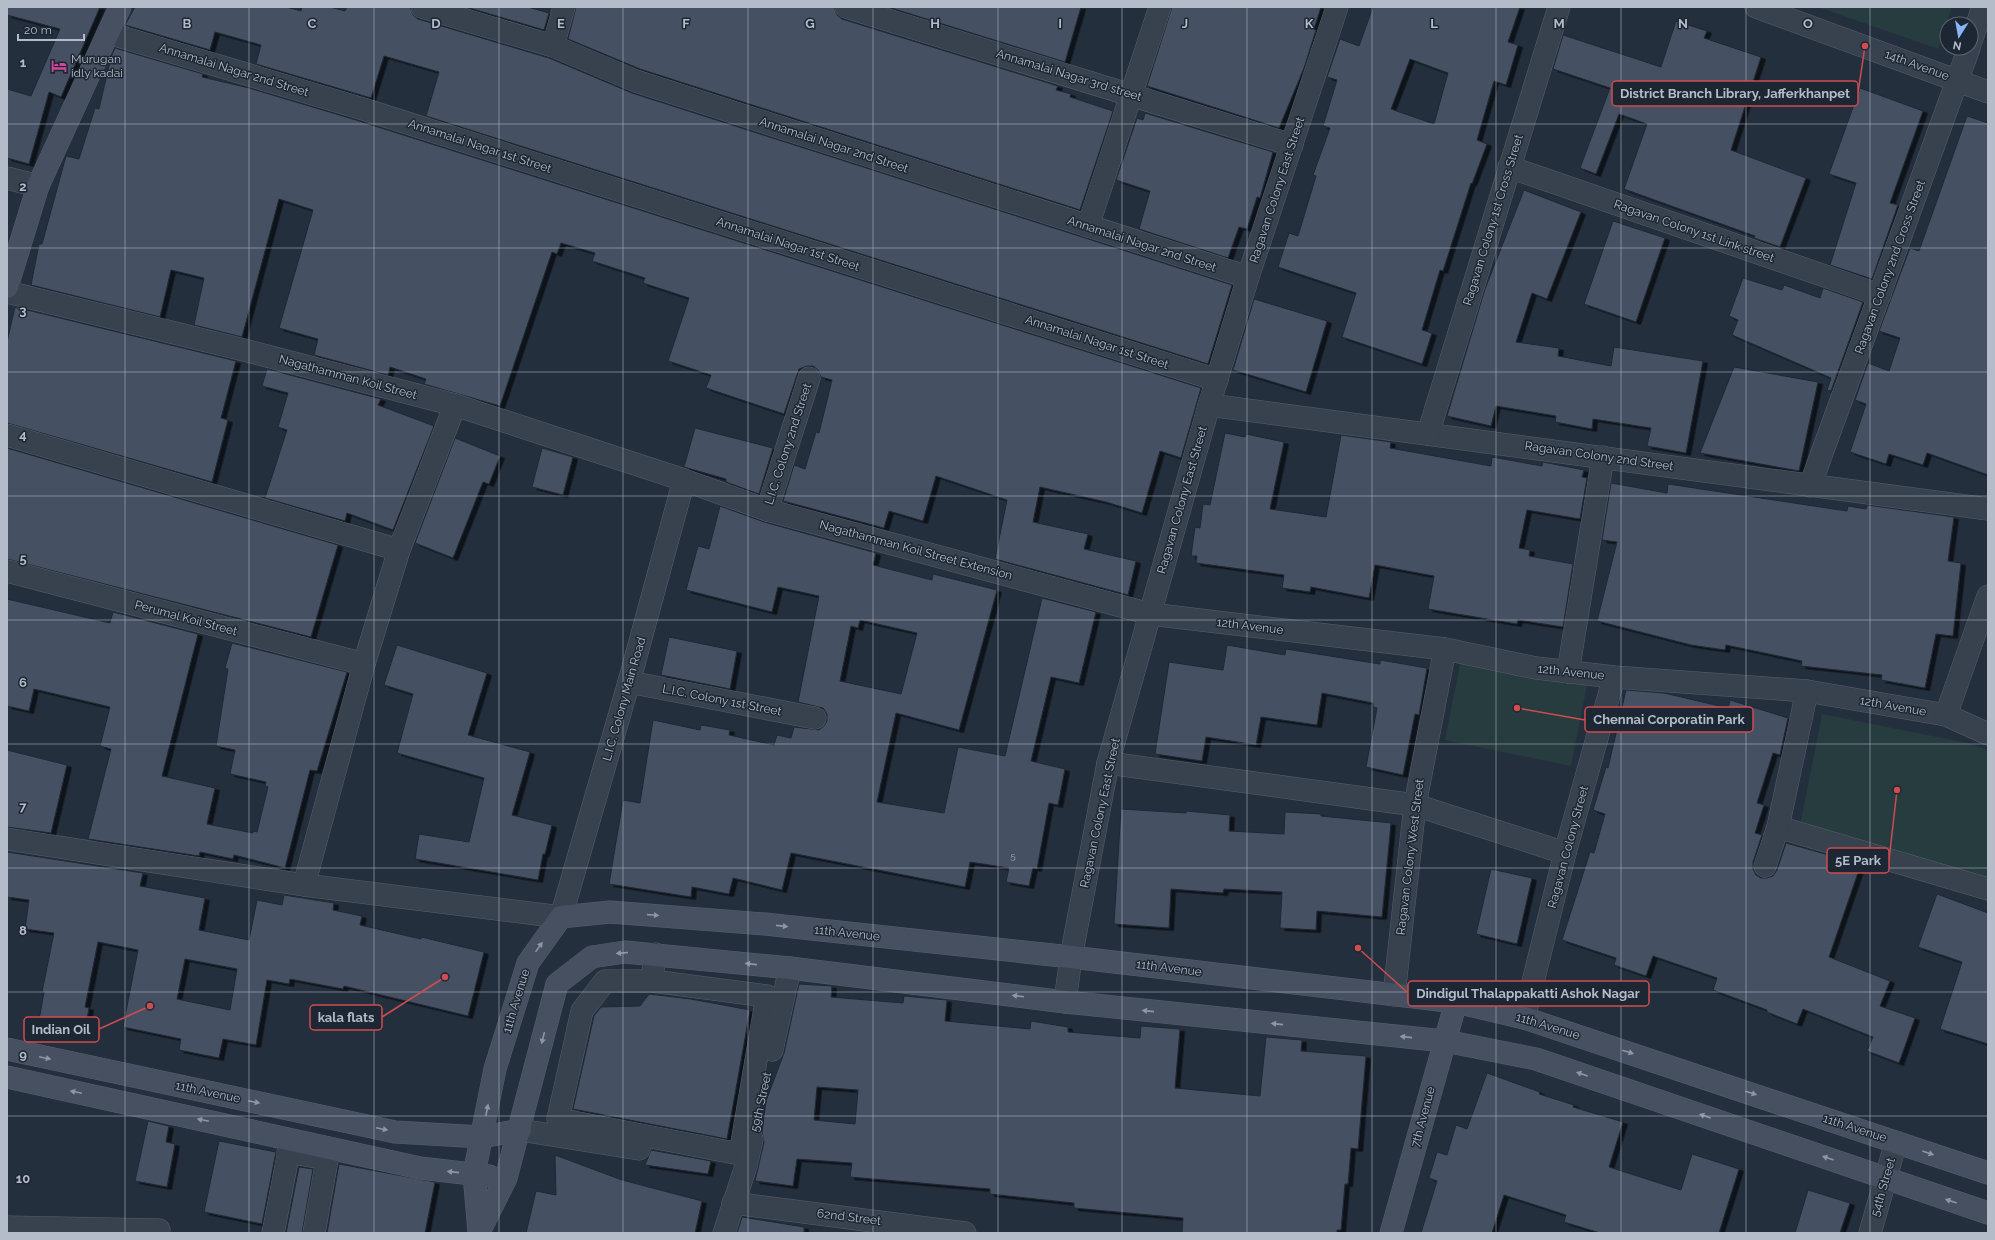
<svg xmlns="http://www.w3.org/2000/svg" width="1995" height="1240" font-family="Raleway,sans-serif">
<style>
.green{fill:#263c3f}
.building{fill:#455162;stroke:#1f2835;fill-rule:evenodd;filter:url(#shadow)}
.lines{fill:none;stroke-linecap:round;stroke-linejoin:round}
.minor-casing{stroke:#565f6c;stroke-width:23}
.tertiary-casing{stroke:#565f6c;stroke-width:23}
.secondary-casing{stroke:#565f6c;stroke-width:23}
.minor{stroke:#38414e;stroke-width:22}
.tertiary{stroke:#38414e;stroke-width:22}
.secondary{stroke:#465061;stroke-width:22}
.oneway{fill:#8e96a5}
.grid{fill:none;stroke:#b4bcc9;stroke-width:1;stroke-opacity:0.55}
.labels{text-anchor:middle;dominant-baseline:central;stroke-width:3;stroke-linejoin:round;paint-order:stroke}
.number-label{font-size:10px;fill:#98a1af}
.poi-label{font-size:12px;fill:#b4bcc9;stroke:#1d2633;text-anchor:start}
.street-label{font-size:12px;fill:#b4bcc9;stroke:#1d2633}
.grid-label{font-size:13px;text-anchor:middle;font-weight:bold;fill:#b4bcc9;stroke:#1d2633;stroke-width:3;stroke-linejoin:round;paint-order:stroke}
.leader{fill:none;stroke:#ce4d50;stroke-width:1.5}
.callout-dot{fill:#ce4d50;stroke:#1d2633;stroke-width:1.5}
.callout{fill:#1d2633;stroke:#ce4d50;stroke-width:1.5}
.callout-label{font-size:13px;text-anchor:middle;font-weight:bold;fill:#b4bcc9}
</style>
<defs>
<filter id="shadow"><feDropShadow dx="4.5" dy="2.5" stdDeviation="0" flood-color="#0009"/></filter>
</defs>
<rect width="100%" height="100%" fill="#242f3e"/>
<g class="green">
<path d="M1818,7h134l-14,42z"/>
<path d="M1461,659l126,26 -16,81 -126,-26z"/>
<path d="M1822,714l145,29 21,7v138l-189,-58z"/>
</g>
<g class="building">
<path d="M7,7h93l-39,90 -12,-5 -20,72 -22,-6v-69l24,7 29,-67 -53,-14z"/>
<path d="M135,7h151l15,4 1,-4h28l15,4 2,-4h63l3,8 5,4 131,39 83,35 600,192 -24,79 -782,-248 13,-44 -55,-16 -13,42 -115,-34 5,-19 -46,-13 -5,18 -85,-25z"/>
<path d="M466,7h62l21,6 -5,17z"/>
<path d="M576,7h258l3,8 5,4 216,67 -2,4 15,4 -1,3 43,14 -33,99 -440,-141 -72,-30z"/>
<path d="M888,7h193l-16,55z"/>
<path d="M1172,7h149l-7,22 2,1 -12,38 -25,60 -132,-42z"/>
<path d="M1373,7h147l-12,35 10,3 -12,40 -12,-4 -17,59 10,4 -15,40 -1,-1 -28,88 -3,-1 -18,60 10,3 -10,31 -80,-27 14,-44 -78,-26 11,-34 9,3 18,-60 -3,-1 17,-47 -7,-2 14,-46 -10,-3 13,-38 19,7zM1410,59l38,14 -14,51 -43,-15z"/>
<path d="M1676,21l31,10 -3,7 57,19 -30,93 75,28 -26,69 -26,-9 1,-2 -131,-47 23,-65 -28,-10 -23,60 -16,-6 30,-80 -57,-19 10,-34 98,32z"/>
<path d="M115,48l88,26 -1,3 47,11 107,32 845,268 -20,70 -21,-7 -18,62 -36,-11 -66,-15 -7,35 55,12 -4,15 52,12 -8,34 -133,-36 12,-59 -71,-24 -13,45 -34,-10 -5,17 -101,-27 11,-36 11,4 11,-37 3,1 13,-53 -11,-3 -3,-7 -5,-4h-6l-8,3 -15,45 -78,-26 5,-13 -43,-14 21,-63 -46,-15 2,-5 -53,-17 3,-8 -34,-10 -4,11 -5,-2 -52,154 -76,-22 2,-5 -36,-12 -2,8 -74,-20 4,-16 -39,-11 34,-118 -34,-11 -37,138 -48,-12 10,-47 -33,-8 -11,47 -129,-32 8,-41h3l24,-88 13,3 16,-51 4,1 12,-52z"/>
<path d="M1860,88l63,23 -33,92 8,2 -26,74 -42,-14 26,-82 -27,-9z"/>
<path d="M1145,113l128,39 -13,46 -3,-1 -10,32 -8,-2 -11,31 -89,-29 11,-38 -34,-11 21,-62 6,2z"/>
<path d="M1967,116l21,7v352l-61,-22 -4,12 -34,-11 -3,10 -36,-12 16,-48 -11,-4 13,-37 21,8 11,-33 -21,-7 31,-83 9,3z"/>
<path d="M1524,190l57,22 -34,87 -15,-6 -16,49 43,6 -1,8 53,10 3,-19 89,14 -17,92 -39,-7 4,-18 -58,-9 -1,10 -37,-7 1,-6 -60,-10 -5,20 -44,-10 38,-127z"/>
<path d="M1613,221l52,17 -29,84 -52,-18z"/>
<path d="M1743,278l39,12 2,-5 36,13 3,-10 40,14 -32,89 -4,-1 4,-12 -99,-43 6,-15 -9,-4z"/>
<path d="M1254,299l73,22 -21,71 -73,-22z"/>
<path d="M15,307l221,54 -15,57 7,2 -16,62 -205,-59v-81z"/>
<path d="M1734,367l84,15 -19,89 -99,-18z"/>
<path d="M267,369l114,30 -3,6 56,21 -41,104 -46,-17 -2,8 -80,-23 22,-68 -9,-3 10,-34 -26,-7z"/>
<path d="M695,428l78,20 -14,46 -33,-12v-3l-42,-12z"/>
<path d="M1225,433l20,4 1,-3 38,8 -14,67 56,8 15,-82 50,7 -1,6 101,18 1,-9 50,9 1,-4 41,8 -2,7 5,1 -7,41 -53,-9 -8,38 11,2 -1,6 44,8 -10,63 -45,-7 -1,4 -89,-15 6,-33 -59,-11 -6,33 -58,-11 -1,5 -28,-4 2,-13 -88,-12 1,-7h-6l4,-29 5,1 3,-24 7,1z"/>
<path d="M455,438l45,18 -11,28 -6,-2 -30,76 -38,-15z"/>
<path d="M7,448l331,97 -27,92 -304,-78z"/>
<path d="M542,448l31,9 -10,38 -31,-8z"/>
<path d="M1611,483l56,10 1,-9 179,27 1,-5 18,3 1,-4 87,12 -6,44 13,2 -8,73 -17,-2 -11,54 -44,-8 1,-5 -81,-9 1,-5 -76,-16 -1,5 -34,-5 -94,-24 20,-79 -15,-2z"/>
<path d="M720,506l44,16 112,31 -3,12 59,15 1,-6 64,16 -38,140 -63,-17 -19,89 67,11 14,-66 47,9 37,-158 54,14 -17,71 -28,-6 -20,84 34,8 -7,36 -9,-2 -12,66 -4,-1 -4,18 -23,-4 3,-14 -39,-6 -5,25 -174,-34 -9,37 -49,-12 -4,16 -37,-7 -1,10 -82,-13 14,-84 17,3 13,-83 47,10 1,-5 29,5 -1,5 45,10 3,-10 14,3 3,-11 25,3 5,-4 3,-5v-7l-4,-6 -25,-6 21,-106 -41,-9 -6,25 -86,-22 12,-44 11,3zM860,620l57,13 -16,61 -61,-13 11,-55 7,2z"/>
<path d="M7,599l103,24 3,-11 85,22 -36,142 53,12 -8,36 46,9v-2l4,1 11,-45 -3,-1 1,-4 -36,-8 5,-24 -19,-4 12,-77 -3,-1 7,-25 115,29 -30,99 -7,-1 -25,98 -51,-13 -1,4 -33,-7 -1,4 -111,-17 23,-90 -11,-3 10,-39 -76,-18 -5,22 -22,-5z"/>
<path d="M669,637l68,14 -7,38 -69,-14z"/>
<path d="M397,645l90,28 -19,62 62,17 -18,63 40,10 -7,29h-2l-5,26 -123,-21 4,-25 50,8 15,-64 -87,-25 16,-59 -29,-9z"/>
<path d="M1227,645l58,10 1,-6 94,15v-4l47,8 -8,47 -4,-1 -12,61 -37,-8 11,-59 -4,-1v-4l-51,-10 -5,32 -56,-8 -5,28 -50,-8 -4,24 -47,-7 14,-92 54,8z"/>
<path d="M1626,690l38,3 64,15 2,-8 58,18 -8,37 -7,-2 -16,50 7,2 -9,28 7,2 -9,27v7l3,6 5,3h6l6,-2 4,-6 9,-27 75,21 -32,93 61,24 -10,25 35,12 -16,45 -32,-12 6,-14 -70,-28 -6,15 -30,-12v-2l-54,-20 4,-12 -64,-22 -7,20 -32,-11 2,-7 -54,-18 28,-88 4,1 11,-39 -12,-4 13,-43 2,1z"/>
<path d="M7,750l60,15 -16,68 -44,-6z"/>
<path d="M1121,809l65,4v-2l44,4 -1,16 55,3 1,-22 36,2v2l70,7 -9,94 -65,-6 -1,19 -36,-2 2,-36 -58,-3 -1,4 -52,-4 -2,39 -55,-4z"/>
<path d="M7,852l136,21 -3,13 65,12 -6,32 50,10 8,-40 25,5 2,-10 50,8 -1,7 29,6 -2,9 61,14v-2l63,15 -16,64 -124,-30 -1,3 -53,-10 -1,5 -22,-4 -11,65 -33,-6 -4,19 -40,-8 2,-11 -58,-12 15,-77 -40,-8 -13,65 4,1 -5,27 -46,-9 6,-34h-2l12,-59 -29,-4 4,-29 -22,-3zM185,959l52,10 -7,41 -53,-11z"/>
<path d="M1491,869l41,9 -15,66 -41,-10z"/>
<path d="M1937,894l51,19v131l-48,-15 22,-67 -44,-15z"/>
<path d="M799,984l33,2 -1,11 72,6 1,-7 43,4 -2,21 85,8 1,-8 37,6v5l72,6 1,-12 39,3 -5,59 85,8 6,-59 36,3 -1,11 65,5 -8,93 -7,-1 -3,36h-3l-4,46h-4v3h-155l1,-15 -109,-10v-5l-84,-9v-5l-140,-12 2,-14 -55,-4 -4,27 -38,-5 9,-39 -2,-10 4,-31 18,-48zM817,1087l41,3 -3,34 -41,-4z"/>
<path d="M649,994l42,5 59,11 -23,129 -154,-30 21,-93 7,-9 39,-1z"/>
<path d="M1487,1073l53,19 -1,2 35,11 -1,2 50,15 -14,45 72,23 11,-36 47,15 -20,64h-119l-36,-11 2,-7 -62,-20 -12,38h-71l16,-52 -8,-3 8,-26 10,3 9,-30 11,4z"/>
<path d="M148,1121l21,5 -3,16 9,2 -8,43 -32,-6z"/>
<path d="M219,1141l57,11 -14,72 -58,-12z"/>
<path d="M651,1150l60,11 -3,13 -63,-9z"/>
<path d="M555,1155l67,25 80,21 -7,32h-169l10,-42 20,4z"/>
<path d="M339,1164l96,18 -10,51h-98z"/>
<path d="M299,1167l14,2 -11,64h-16z"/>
<path d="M1808,1190l42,13 -10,30h-45z"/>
<path d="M742,1217l62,10v6h-67z"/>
</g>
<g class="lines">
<defs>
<g id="minor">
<path d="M422,7l131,39 83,35 612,196"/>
<path d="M846,7l446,138"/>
<path d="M108,33l252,75 857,272"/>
<path d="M1971,41l12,-34"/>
<path d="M553,46l11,-39"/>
<path d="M1509,167l371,128"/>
<path d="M7,178l31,8"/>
<path d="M1088,226l72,-219"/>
<path d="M7,292l229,56 219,57 229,75 83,30 383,104 295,35 91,19 78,9 193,14 139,24 42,19"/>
<path d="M1209,405l779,104"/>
<path d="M1428,434l131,-427"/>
<path d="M7,435l392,115"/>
<path d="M1810,486l159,-438"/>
<path d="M767,510l42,-132"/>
<path d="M7,571l357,93"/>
<path d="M1568,672l35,-215"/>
<path d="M629,682l186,36"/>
<path d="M1807,691l-29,136 210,62"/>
<path d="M1946,715l42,-119"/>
<path d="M1108,763l307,42 150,48"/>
<path d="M7,839l297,46 257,32 68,-235 55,-202"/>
<path d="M1765,866l13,-39"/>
<path d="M304,885l60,-221 35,-114 56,-145"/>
<path d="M652,981l115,15 -27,158 -182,-35 24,-108 23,-30h47l3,-27"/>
<path d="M1394,995l21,-190 30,-156"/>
<path d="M1524,1018l41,-165 49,-176"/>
<path d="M772,1050l18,-82"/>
<path d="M520,1130l119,19"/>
<path d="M288,1152l39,7"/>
<path d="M733,1203l232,30"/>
<path d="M7,1227l152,3"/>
<path d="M273,1233l18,-93"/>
<path d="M314,1233l15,-85"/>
<path d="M724,1233l22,-67 6,-27"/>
<path d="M1870,1233l26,-91"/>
</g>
<g id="tertiary">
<path d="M1756,7l232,85"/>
<path d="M1065,1002l6,-45 37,-194 101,-358 39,-128 89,-270"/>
</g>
<g id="secondary">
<path d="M7,287l31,-101 82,-179"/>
<path d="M7,1049l388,83 87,5 38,-7"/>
<path d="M7,1077l413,91 69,8"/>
<path d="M479,1232l-5,-58 21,-105 33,-106 33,-46 49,-5 155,12 306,33 385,45 68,16 464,155"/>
<path d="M479,1232l27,-54 51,-194 35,-27 33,-5 165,16 275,34 380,39 91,18 452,154"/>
<path d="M1391,1233l65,-231"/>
</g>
</defs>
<use href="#minor" class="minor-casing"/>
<use href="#tertiary" class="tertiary-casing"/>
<use href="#secondary" class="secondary-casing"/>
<use href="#minor" class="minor"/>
<use href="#tertiary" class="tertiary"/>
<use href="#secondary" class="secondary"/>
</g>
<defs><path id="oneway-solid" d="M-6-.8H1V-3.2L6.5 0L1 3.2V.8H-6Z"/></defs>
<g class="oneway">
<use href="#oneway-solid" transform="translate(653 915) rotate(4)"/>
<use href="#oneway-solid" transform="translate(782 926) rotate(6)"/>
<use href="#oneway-solid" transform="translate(539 947) rotate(-55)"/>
<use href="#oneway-solid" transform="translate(622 953) rotate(175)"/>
<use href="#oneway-solid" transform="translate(751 964) rotate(-174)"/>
<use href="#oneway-solid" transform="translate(1018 996) rotate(-173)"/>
<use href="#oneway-solid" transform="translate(1148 1011) rotate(-174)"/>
<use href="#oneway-solid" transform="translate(1277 1024) rotate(-174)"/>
<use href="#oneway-solid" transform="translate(1406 1037) rotate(-174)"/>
<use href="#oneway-solid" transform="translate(543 1038) rotate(104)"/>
<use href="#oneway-solid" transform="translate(1628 1052) rotate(18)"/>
<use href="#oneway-solid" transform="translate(45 1058) rotate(12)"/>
<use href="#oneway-solid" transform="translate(1582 1074) rotate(-161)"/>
<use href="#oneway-solid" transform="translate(76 1092) rotate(-168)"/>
<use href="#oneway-solid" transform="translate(1751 1093) rotate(18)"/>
<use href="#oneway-solid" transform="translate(254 1102) rotate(12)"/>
<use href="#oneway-solid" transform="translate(487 1110) rotate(-79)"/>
<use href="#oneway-solid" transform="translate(1705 1116) rotate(-161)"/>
<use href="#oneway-solid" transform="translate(203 1120) rotate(-168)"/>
<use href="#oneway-solid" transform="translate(382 1129) rotate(12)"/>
<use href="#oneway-solid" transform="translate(1928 1153) rotate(19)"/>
<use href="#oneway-solid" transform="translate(1828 1158) rotate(-161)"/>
<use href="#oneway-solid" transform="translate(453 1172) rotate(-174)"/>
<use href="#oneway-solid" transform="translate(1951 1201) rotate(-161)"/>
</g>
<path class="grid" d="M125,7v1226M249,7v1226M374,7v1226M499,7v1226M623,7v1226M748,7v1226M873,7v1226M998,7v1226M1122,7v1226M1247,7v1226M1372,7v1226M1496,7v1226M1621,7v1226M1746,7v1226M1870,7v1226M7,124h1981M7,248h1981M7,372h1981M7,496h1981M7,620h1981M7,744h1981M7,868h1981M7,992h1981M7,1116h1981"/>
<defs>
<symbol id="hotel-bare" viewBox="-9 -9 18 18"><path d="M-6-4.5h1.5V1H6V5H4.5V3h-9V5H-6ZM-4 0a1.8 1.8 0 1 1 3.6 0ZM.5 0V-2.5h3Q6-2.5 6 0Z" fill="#d1479c" stroke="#1d2633" stroke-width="2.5" paint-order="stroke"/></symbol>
</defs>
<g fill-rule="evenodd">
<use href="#hotel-bare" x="48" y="55" width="22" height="22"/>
</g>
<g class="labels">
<g class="number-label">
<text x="1013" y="855">5</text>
</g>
<g class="poi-label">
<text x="71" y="59">Murugan<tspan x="71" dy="14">idly kadai</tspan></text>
</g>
<g class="street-label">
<text transform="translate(1917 65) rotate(20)">14th Avenue</text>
<text transform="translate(234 70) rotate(17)">Annamalai Nagar 2nd Street</text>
<text transform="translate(1069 75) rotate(17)">Annamalai Nagar 3rd street</text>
<text transform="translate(834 145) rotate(18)">Annamalai Nagar 2nd Street</text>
<text transform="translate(480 146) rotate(18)">Annamalai Nagar 1st Street</text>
<text transform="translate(1277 190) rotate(-72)">Ragavan Colony East Street</text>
<text transform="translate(1493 220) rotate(-73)">Ragavan Colony 1st Cross Street</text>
<text transform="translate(1694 231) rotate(19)">Ragavan Colony 1st Link street</text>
<text transform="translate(788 244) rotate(18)">Annamalai Nagar 1st Street</text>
<text transform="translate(1142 244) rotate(18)">Annamalai Nagar 2nd Street</text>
<text transform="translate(1890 267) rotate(-70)">Ragavan Colony 2nd Cross Street</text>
<text transform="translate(1097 342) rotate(18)">Annamalai Nagar 1st Street</text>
<text transform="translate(348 377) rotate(15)">Nagathamman Koil Street</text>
<text transform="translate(788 444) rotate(-72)">L.I.C. Colony 2nd Street</text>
<text transform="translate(1599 456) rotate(8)">Ragavan Colony 2nd Street</text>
<text transform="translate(1182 500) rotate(-74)">Ragavan Colony East Street</text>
<text transform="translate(916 550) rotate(15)">Nagathamman Koil Street Extension</text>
<text transform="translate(186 618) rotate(15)">Perumal Koil Street</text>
<text transform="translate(1250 626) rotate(7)">12th Avenue</text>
<text transform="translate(1571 672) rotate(6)">12th Avenue</text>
<text transform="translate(624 699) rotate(-74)">L.I.C. Colony Main Road</text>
<text transform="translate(722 700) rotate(11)">L.I.C. Colony 1st Street</text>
<text transform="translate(1893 706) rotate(10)">12th Avenue</text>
<text transform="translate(1100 813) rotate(-78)">Ragavan Colony East Street</text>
<text transform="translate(1568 847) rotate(-75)">Ragavan Colony Street</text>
<text transform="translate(1410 857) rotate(-83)">Ragavan Colony West Street</text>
<text transform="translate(847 933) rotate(6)">11th Avenue</text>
<text transform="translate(1169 968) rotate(7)">11th Avenue</text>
<text transform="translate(516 1001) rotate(-73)">11th Avenue</text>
<text transform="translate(1548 1026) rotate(17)">11th Avenue</text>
<text transform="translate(208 1092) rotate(12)">11th Avenue</text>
<text transform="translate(761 1102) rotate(-78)">59th Street</text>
<text transform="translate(1423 1117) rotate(-75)">7th Avenue</text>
<text transform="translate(1855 1128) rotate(18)">11th Avenue</text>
<text transform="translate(1883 1187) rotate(-74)">54th Street</text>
<text transform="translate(849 1217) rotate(7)">62nd Street</text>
</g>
</g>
<g class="grid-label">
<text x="187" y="28">B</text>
<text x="312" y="28">C</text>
<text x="436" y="28">D</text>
<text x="561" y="28">E</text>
<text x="686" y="28">F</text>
<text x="810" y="28">G</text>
<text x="935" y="28">H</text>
<text x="1060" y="28">I</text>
<text x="1185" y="28">J</text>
<text x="1309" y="28">K</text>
<text x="1434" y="28">L</text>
<text x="1559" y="28">M</text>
<text x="1683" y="28">N</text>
<text x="1808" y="28">O</text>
<text x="23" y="67">1</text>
<text x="23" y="191">2</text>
<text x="23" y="315">3</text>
<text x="23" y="439">4</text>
<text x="23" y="563">5</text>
<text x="23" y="687">6</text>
<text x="23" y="811">7</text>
<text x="23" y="935">8</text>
<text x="23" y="1059">9</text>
<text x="23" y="1183">10</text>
</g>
<path class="leader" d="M1865 46L1858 93M1517 708L1585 720M1897 790L1889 860M1358 948L1408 993M445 977L382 1017M150 1006L99 1029"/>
<g class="callout-dot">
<circle cx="1865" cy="46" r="4"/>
<circle cx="1517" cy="708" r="4"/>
<circle cx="1897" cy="790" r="4"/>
<circle cx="1358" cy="948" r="4"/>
<circle cx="445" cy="977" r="4"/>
<circle cx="150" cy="1006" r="4"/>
</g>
<g class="callout">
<rect x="1612" y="81" width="246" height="25" rx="4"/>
<rect x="1585" y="707" width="168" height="25" rx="4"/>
<rect x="1827" y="848" width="62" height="25" rx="4"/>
<rect x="1408" y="981" width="241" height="25" rx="4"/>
<rect x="310" y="1005" width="72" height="25" rx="4"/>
<rect x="24" y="1017" width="75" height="25" rx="4"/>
</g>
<g class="callout-label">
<text x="1735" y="98">District Branch Library, Jafferkhanpet</text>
<text x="1669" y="724">Chennai Corporatin Park</text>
<text x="1858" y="865">5E Park</text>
<text x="1528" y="998">Dindigul Thalappakatti Ashok Nagar</text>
<text x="346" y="1022">kala flats</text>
<text x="61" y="1034">Indian Oil</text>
</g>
<rect width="1995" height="1240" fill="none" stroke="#b4bcc9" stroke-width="16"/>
<g transform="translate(1959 36) rotate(191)"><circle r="19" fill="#1d2633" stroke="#59626f"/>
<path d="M0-3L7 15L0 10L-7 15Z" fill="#8ab4f8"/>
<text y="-6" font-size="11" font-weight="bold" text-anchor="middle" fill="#b4bcc9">N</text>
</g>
<path d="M18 34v6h66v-6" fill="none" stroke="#b4bcc9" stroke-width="2"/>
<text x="24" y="34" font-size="12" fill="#b4bcc9" stroke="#1d2633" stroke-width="3" paint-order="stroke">20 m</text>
</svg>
